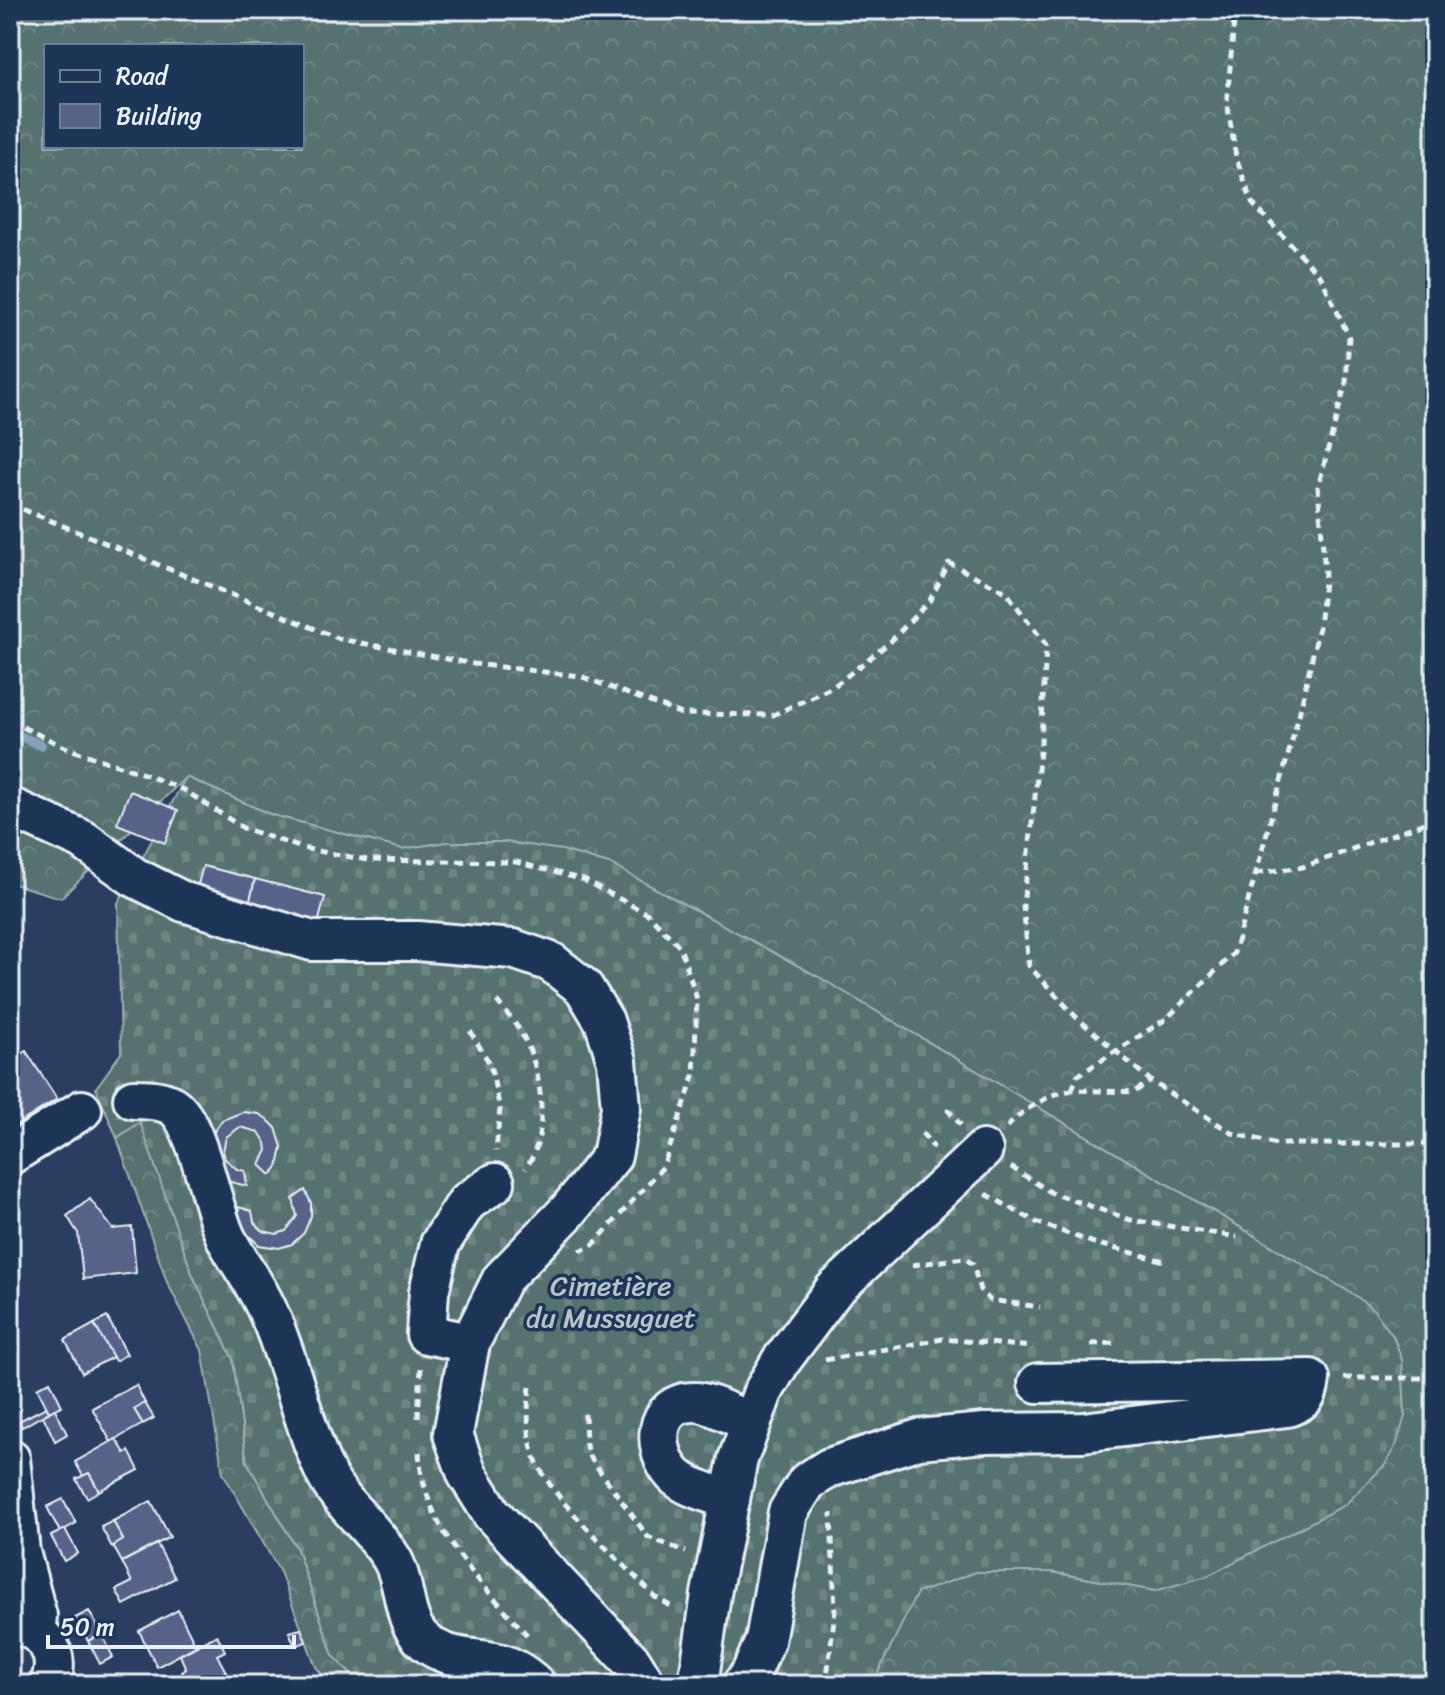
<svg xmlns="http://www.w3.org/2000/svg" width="1445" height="1695" font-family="Sriracha,sans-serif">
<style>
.forest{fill:url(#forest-crowns);stroke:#9eb1b4;stroke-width:2;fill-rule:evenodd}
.cemetery{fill:url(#cemetery-stones);stroke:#9eb1b4;stroke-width:2}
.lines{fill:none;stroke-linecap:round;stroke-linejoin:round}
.stream{stroke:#87a1b8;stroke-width:10}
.building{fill:#586289;stroke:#e8f1f8;stroke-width:2}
.minor-casing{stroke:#e8f1f8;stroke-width:44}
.path{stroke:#e8f1f8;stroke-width:5;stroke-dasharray:8 6;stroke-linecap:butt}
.minor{stroke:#1d3557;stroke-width:38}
.labels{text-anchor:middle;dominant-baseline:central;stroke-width:7;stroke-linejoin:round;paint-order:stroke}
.park-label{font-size:28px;fill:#b5c4c8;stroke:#1d3557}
</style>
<defs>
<pattern id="forest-crowns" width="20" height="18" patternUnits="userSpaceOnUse" patternTransform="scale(2)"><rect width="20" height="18" fill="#55716f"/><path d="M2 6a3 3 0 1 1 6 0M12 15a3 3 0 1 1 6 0" fill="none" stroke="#6d8684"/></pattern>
<pattern id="cemetery-stones" width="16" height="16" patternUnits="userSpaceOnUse" patternTransform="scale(2)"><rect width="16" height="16" fill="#55716f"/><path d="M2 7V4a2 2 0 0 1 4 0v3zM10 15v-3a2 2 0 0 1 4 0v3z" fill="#6d8684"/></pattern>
</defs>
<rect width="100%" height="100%" fill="#293e61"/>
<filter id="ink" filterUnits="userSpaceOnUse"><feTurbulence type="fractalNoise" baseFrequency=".0125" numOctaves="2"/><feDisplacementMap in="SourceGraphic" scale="16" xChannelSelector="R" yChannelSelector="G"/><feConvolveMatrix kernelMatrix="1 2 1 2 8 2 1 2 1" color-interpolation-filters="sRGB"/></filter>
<g filter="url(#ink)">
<g class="forest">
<path d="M10,10h1425v1675h-563l44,-92 60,-21h76l103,19 250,-175 -3,-56 -9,-24 -37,-40 -539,-320 -206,-111 -49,-15 -115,-8 -45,7 -130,-34 -86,-38 -125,121 -51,-15zM46,46h256v100h-256z"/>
<path d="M140,1121l53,155 40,83 14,103 50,87 36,106 28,30h-30l-15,-18 -36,-95 -57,-99 -21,-123 -35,-68 -50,-144z"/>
</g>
<path class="cemetery" d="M186,777l86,38 130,34 45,-7h60l55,8 50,15 205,111 539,320 18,14 19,26 9,24 3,56 -8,27 -12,22 -40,40 -138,71 -52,15 -103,-19h-76l-59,21 -45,92h-511l-28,-30 -36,-106 -50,-87 -14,-103 -40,-83 -53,-154 -23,16 -21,-50 25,-35 -3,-150z"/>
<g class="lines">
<path class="stream" d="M10,732l31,13"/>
</g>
<g class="building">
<path d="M130,791l48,19 -13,33 -48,-19z"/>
<path d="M203,866l52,13 -7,30 -53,-14z"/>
<path d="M255,879l70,18 -8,30 -69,-18z"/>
<path d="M26,1051l31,48 -47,30v-67z"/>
<path d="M243,1112l16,2 8,5 9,9 6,19 -4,20 -7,8 -11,-10 7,-15 -1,-7 -7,-11 -19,-5 -14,10 -3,14 2,8 12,10 8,2 2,15 -21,-5 -17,-42 13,-19z"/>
<path d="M305,1190l6,13v13l-7,17 -12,11 -13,4 -20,-3 -17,-16 -4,-22 14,4 2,11 9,9 14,3 9,-3 11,-15 -4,-17z"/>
<path d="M90,1199l23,30 19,-2 4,46 -53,6 -5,-46 -11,-17z"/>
<path d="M107,1317l20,37 -12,7 -21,-37z"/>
<path d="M94,1324l19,33 -31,16 -17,-33z"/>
<path d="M50,1381l12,25 -13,6 -12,-24z"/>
<path d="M136,1385l9,18 -11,6 9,15 -32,18 -19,-34z"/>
<path d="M145,1403l9,15 -11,6 -9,-15z"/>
<path d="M46,1407l3,5 -27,15 -3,-6z"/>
<path d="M55,1409l12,25 -12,7 -12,-25z"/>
<path d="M116,1439l9,14 4,-2 10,19 -40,21 -10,-18 -6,3 -8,-14z"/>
<path d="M89,1473l10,18 -12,7 -11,-19z"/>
<path d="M63,1499l13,24 -16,9 -13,-25z"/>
<path d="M151,1501l19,36 -48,25 -9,-16 10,-6 -10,-19z"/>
<path d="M113,1521l10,19 -11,7 -11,-20z"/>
<path d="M65,1529l13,24 -14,8 -13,-25z"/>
<path d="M157,1544l18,34 -51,27 -8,-15 16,-8 -10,-20z"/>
<path d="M178,1610l18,36 -39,21 -18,-36z"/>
<path d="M89,1611l13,23 -14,7 -13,-23z"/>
<path d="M301,1629l5,13 -11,4 -6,-14z"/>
<path d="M102,1634l11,23 -13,7 -12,-23z"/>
<path d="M217,1635l8,16 -8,4 9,17 -27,13h-10l-7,-13 4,-3 -6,-14z"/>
</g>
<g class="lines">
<defs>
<g id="minor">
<path d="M10,807l73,33 51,37 50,25 128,39h105l96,8 38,13 33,26 20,33 13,40 4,47 -9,48 -44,55 -66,68 -32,64 -17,91 14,40 25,40 140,148 14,23"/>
<path d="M133,1099c12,0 24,0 36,5 29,12 42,106 58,136 13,25 31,47 42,74 22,49 32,104 54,154 15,35 50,59 69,91 14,24 10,59 29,79 21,21 47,19 73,24 17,3 30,12 42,23"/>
<path d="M10,1155l72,-45"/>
<path d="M470,1343l-44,-9 3,-42 11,-48 27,-42 28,-19"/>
<path d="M10,1459l10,93 17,64 -2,15"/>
<path d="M730,1500c-18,-7 -42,-11 -56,-25 -23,-25 -21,-73 20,-73 14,-1 42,15 57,21"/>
<path d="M13,1626c32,0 50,31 36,59"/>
<path d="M698,1685l13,-91 27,-135 25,-67 18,-31 53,-71 149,-140"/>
<path d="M742,1685l9,-12 14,-32 23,-129 19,-30 22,-14 90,-29 66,-6 98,-1 204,-25c17,-6 21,-9 23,-28l-272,4"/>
</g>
</defs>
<use href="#minor" class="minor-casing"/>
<g class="path">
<path d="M10,20l16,-10"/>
<path d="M10,504l330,135 134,25 106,12 102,38 91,1 60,-28 57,-45 40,-42 19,-37 57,29 40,53 -5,97 -18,164 6,60 48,52 74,63 81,52 45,11h158"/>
<path d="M10,721l59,28 75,25 40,16 59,38 59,20 65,12 149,2 68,18 64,34 32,33 17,52 -3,77 -31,91 -70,78 -13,6"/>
<path d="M1256,873l47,-6 132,-48"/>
<path d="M497,1001c8,11 20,23 26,35 19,34 28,100 2,133"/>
<path d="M470,1031l20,33 10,45 -4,42"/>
<path d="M1072,1090l5,-14 8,-5 81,-52 68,-66 65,-238 20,-88 6,-54 -7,-86 28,-105 3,-45 -28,-60 -69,-74 -16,-46 -9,-55 8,-92"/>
<path d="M947,1109l14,16"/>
<path d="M1007,1127l17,-16 28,-16 20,-5 62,2 17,-11"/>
<path d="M922,1133l12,15"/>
<path d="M1011,1167l41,26 79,27 106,17"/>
<path d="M986,1194l50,28 58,21 74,19"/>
<path d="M912,1265l52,-7 9,6 7,26 10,10 50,7"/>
<path d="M1091,1344l27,-1"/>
<path d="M825,1360l117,-21 91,8"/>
<path d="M1344,1378h91"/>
<path d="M530,1387c-3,23 -3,46 4,68 13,41 89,108 121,142l20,12"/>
<path d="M585,1414l1,32 3,10 59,81 38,15"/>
<path d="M418,1418l3,-50"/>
<path d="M419,1452c4,76 61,129 108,183"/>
<path d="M826,1685l9,-74 -4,-98"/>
</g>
<use href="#minor" class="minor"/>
</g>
</g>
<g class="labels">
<g class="park-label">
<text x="611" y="1285">Cimetière<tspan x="611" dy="32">du Mussuguet</tspan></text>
</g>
</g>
<rect width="1445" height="1695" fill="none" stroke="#1d3557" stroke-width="40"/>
<rect x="20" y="20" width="1405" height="1655" fill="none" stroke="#e8f1f8" stroke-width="3" filter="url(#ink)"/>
<rect x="44" y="44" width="260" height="104" fill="#1d3557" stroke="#6e8097" stroke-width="2"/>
<rect x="60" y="70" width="40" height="12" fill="#1d3557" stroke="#6e8097" stroke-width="2"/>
<text x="116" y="84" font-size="24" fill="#e8f1f8">Road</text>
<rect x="60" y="104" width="40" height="24" fill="#586289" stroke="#6e8097" stroke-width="2"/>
<text x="116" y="124" font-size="24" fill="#e8f1f8">Building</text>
<path d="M48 1635v12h246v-12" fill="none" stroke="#e8f1f8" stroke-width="4"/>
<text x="60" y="1635" font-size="24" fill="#e8f1f8" stroke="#1d3557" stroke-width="6" paint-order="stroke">50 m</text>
</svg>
